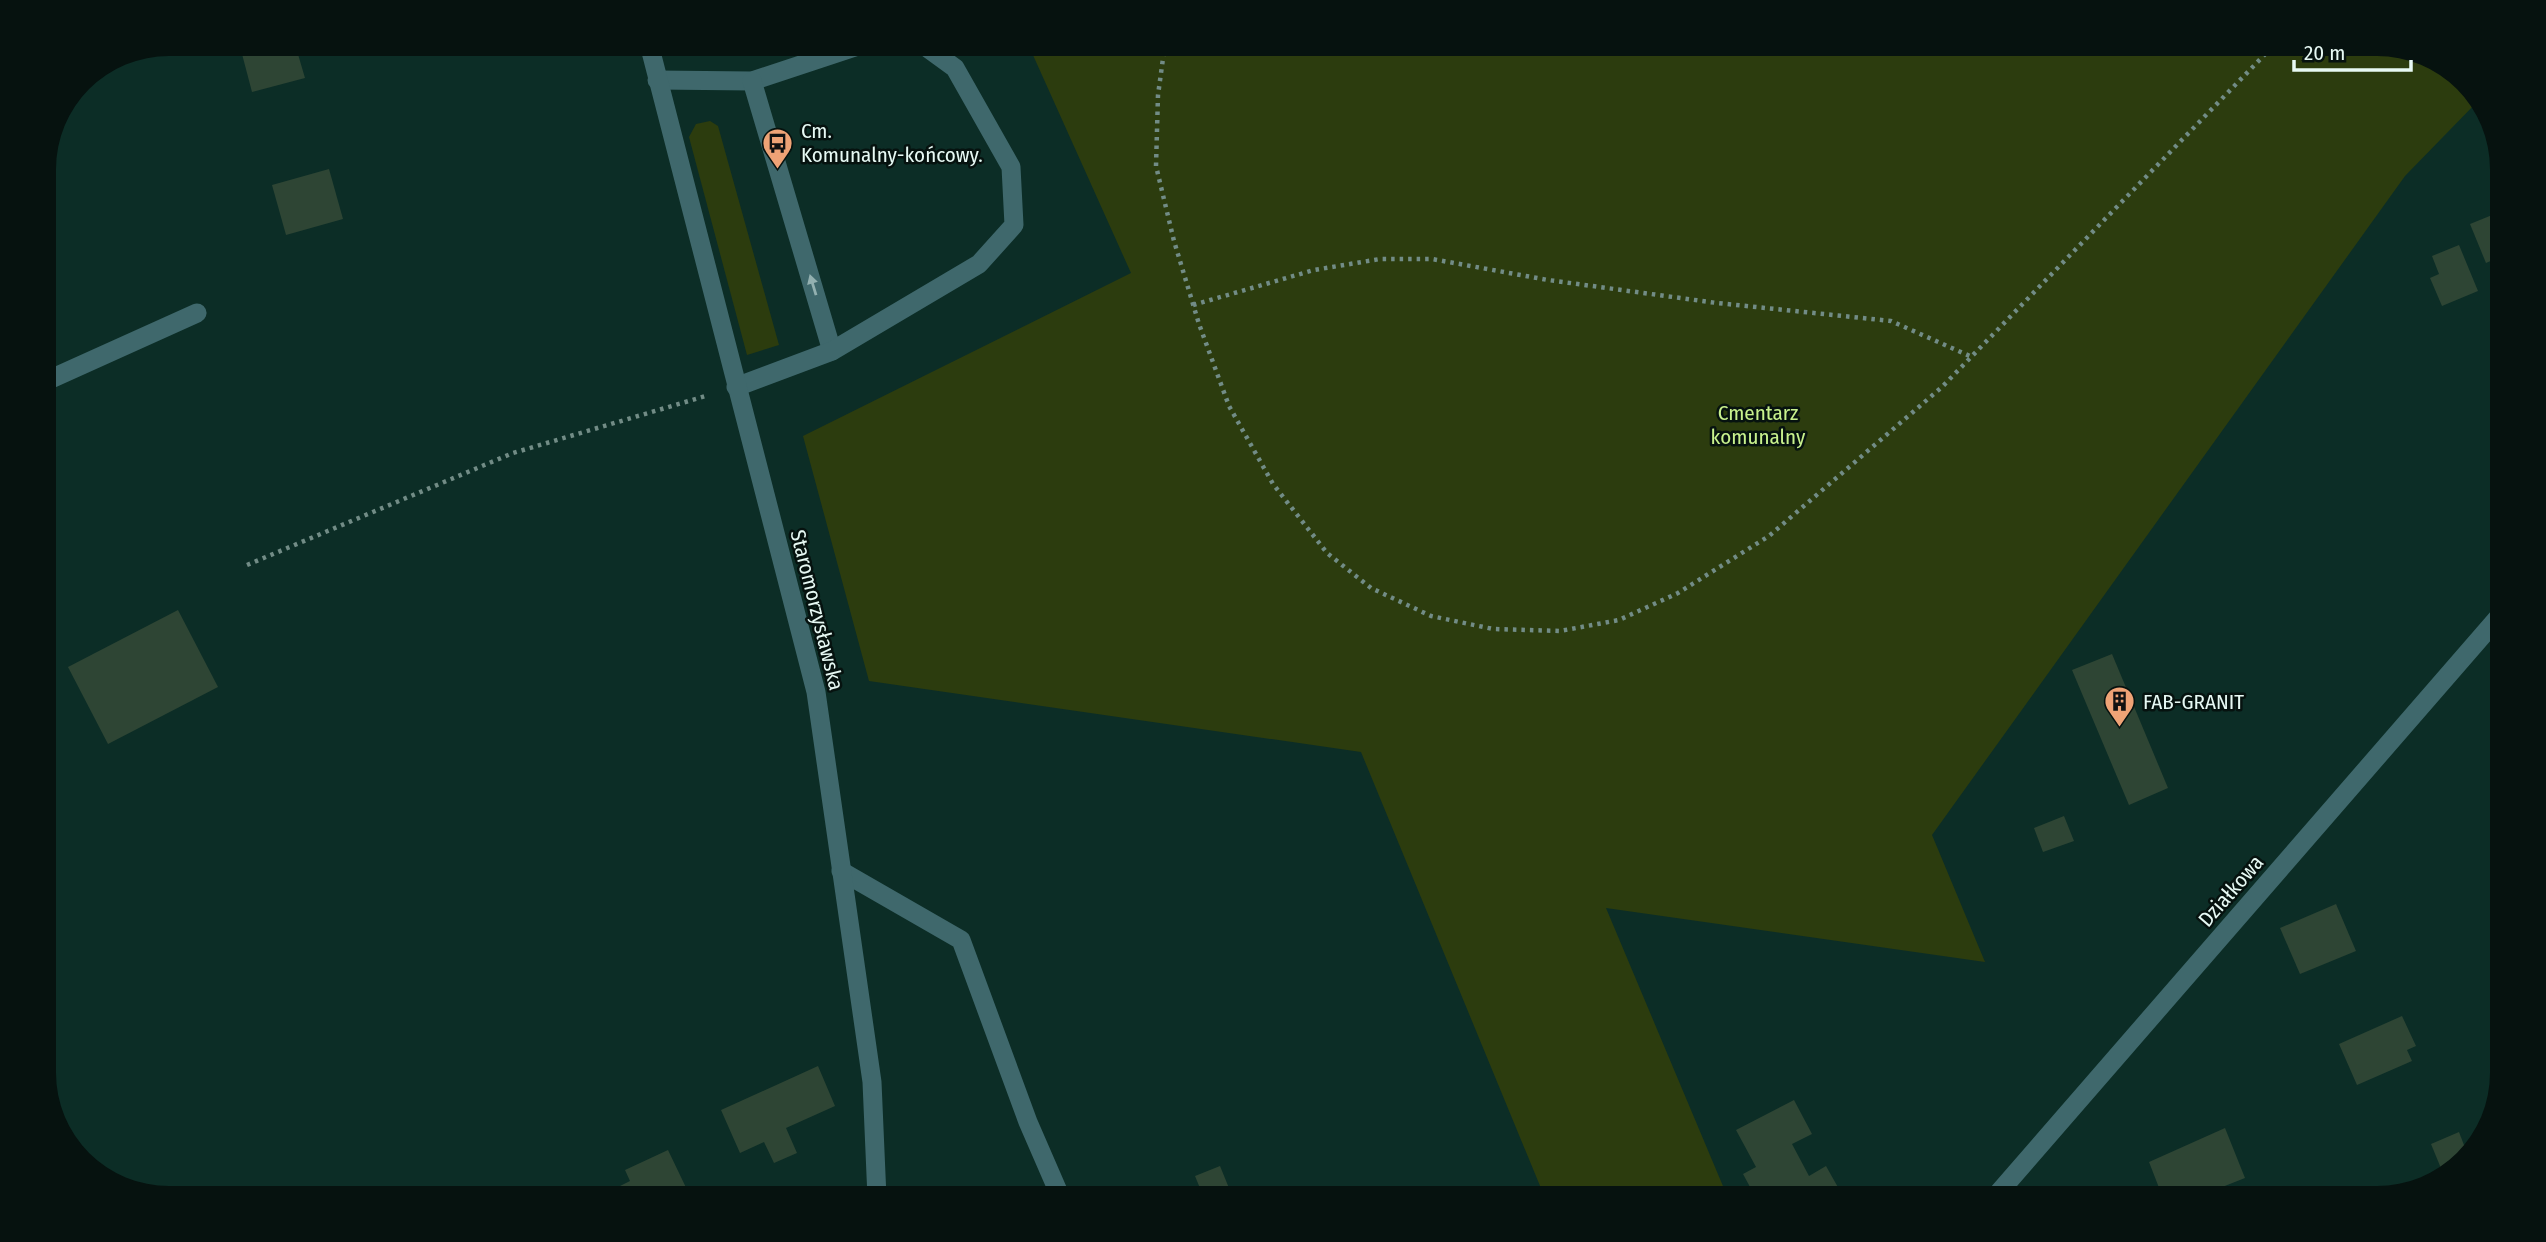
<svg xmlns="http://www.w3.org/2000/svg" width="2546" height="1242" font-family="'Fira Sans Condensed',sans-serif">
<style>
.green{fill:#2c3c0e}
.building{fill:#2e4534}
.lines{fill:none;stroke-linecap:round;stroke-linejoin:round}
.path{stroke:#728c86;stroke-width:4.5;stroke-dasharray:3.5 5;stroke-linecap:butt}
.service{stroke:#3f686c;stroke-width:19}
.minor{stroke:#3f686c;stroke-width:19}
.oneway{fill:#93b0b0}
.labels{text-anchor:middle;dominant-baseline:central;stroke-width:5;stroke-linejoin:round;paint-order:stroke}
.poi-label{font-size:21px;fill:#e7f9f4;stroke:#06120f;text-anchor:start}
.park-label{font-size:21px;fill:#c8f18d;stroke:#06120f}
.street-label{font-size:21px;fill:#e7f9f4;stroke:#06120f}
</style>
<rect width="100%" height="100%" fill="#0c2d26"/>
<g class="green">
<path d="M697,44h77c-29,11 -48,10 -77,0z"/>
<path d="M1028,44h1349l55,12 48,43 -75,77 -473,659 53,127 -379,-54 122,290h-183l-184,-446 -492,-71 -66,-245 328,-163z"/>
<path d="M710,121l8,5 61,219 -32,10 -58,-218 7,-13z"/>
</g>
<g class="building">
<path d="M229,44h66l10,34 -53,14 -10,-38 -9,2z"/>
<path d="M329,169l14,50 -57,16 -14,-50z"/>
<path d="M2502,211v45l-16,7 -16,-39z"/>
<path d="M2459,245l19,46 -36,15 -12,-28 9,-4 -7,-18z"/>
<path d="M2502,289v28l-10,-24z"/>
<path d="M178,610l40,77 -110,57 -40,-77z"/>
<path d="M2112,654l56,134 -39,17 -57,-135z"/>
<path d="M2064,816l10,25 -31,11 -9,-24z"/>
<path d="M2336,904l20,47 -56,23 -20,-46z"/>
<path d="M2402,1016l14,30 -9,4 5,11 -55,24 -18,-41z"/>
<path d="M818,1066l17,40 -49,22 11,25 -23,10 -10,-21 -24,11 -19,-43z"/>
<path d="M1794,1100l18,34 -20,10 17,32 17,-10 18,32h-88l-13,-24 13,-7 -20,-37z"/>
<path d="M2225,1128l20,50 -43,17 2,3h-41l-14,-36z"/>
<path d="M2459,1132l8,21 -22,25 -14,-34z"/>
<path d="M668,1150l23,48h-90l-1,-2 30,-15 -5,-11z"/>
<path d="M1220,1166l13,32h-29l-9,-22z"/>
</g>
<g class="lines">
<g class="path">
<path d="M1165,44l-7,51 -2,71 18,75 25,83 30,82 44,78 54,69 44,35 60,28 62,13 67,2 59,-11 59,-27 91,-57 173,-149 333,-343"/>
<path d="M425,48l9,-4"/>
<path d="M1193,305l121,-35 66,-11h52l116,21 169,23 174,18 81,36"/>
<path d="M247,565l266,-112 196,-58"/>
</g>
<g class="service">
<path d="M657,80l95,1 112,-37"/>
<path d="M752,81l80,270"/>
<path d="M44,382l153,-69"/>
<path d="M736,387l96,-36 147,-87 35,-39 -3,-58 -56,-99 -33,-24"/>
<path d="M841,871l120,69 67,182 33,76"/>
</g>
<g class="minor">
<path d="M649,44l167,648 56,390 5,116"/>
<path d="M1994,1198l508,-585"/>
</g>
</g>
<defs><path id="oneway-solid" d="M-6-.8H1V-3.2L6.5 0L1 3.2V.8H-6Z" transform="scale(1.75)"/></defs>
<use class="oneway" href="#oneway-solid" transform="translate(813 285) rotate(-107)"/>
<defs>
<symbol id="bus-pin" viewBox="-11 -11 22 30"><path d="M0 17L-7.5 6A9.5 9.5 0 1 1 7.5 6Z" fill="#efa376" stroke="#06120f"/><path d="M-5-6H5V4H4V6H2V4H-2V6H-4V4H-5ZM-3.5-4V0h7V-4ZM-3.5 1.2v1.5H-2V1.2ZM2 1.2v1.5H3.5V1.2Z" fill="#111"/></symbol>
<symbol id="building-pin" viewBox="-11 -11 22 30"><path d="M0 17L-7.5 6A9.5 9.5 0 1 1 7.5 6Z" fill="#efa376" stroke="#06120f"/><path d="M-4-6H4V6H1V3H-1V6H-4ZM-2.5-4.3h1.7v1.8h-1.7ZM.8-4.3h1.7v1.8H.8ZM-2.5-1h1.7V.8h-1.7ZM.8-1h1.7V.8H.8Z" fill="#111"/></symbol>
</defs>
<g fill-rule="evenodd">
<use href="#bus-pin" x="760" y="126" width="35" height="47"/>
<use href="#building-pin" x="2102" y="684" width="35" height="47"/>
</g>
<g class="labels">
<g class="poi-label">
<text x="801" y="131">Cm.<tspan x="801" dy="24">Komunalny-końcowy.</tspan></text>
<text x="2143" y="702">FAB-GRANIT</text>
</g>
<g class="park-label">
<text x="1758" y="413">Cmentarz<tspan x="1758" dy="24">komunalny</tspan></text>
</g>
<g class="street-label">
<text transform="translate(817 610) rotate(76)">Staromorzysławska</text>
<text transform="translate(2231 891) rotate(-49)">Działkowa</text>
</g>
</g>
<path d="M0 0H2546V1242H0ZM169 56H2377A113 113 0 0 1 2490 169V1073A113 113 0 0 1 2377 1186H169A113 113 0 0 1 56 1073V169A113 113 0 0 1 169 56Z" fill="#06120f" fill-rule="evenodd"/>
<path d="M2294 60v10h117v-10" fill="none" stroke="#e7f9f4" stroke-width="3.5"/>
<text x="2304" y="60" font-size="21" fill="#e7f9f4" stroke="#06120f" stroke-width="5" paint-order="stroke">20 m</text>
</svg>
